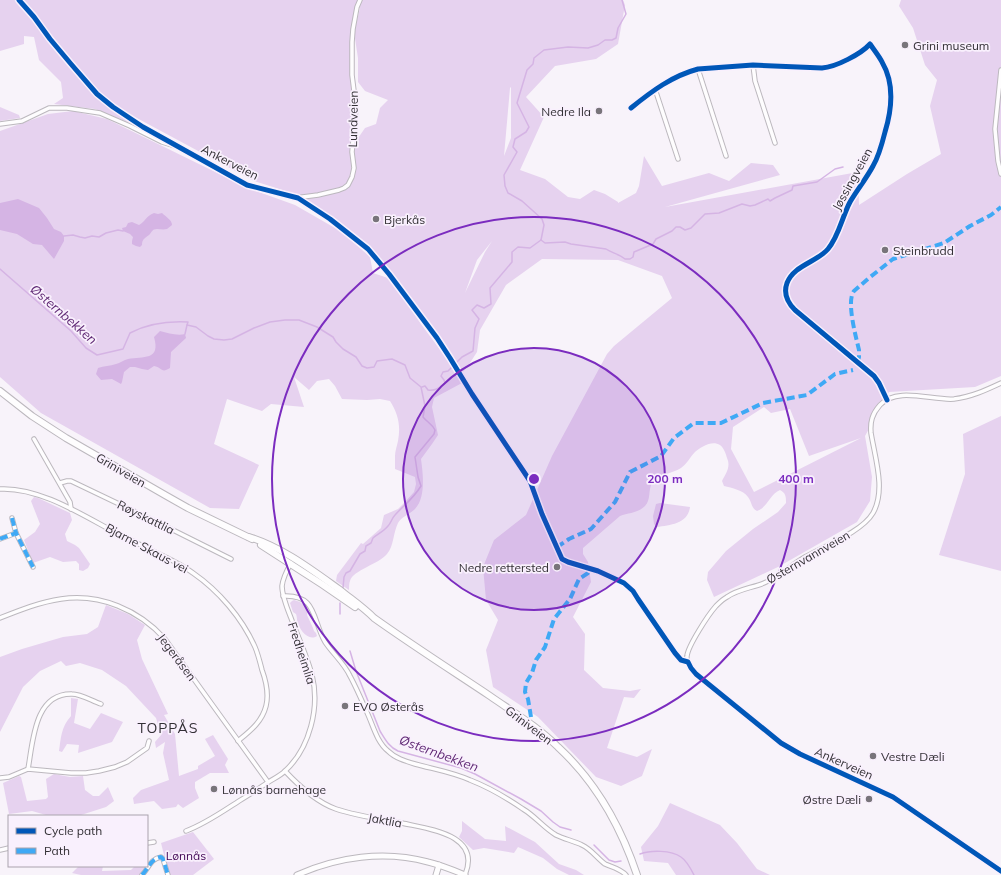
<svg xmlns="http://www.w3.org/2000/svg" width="1001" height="875" font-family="Mulish,sans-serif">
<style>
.green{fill:#e6d2ef;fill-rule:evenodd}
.water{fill:#d5b4e4}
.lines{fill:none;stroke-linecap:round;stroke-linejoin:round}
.stream{stroke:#d5b4e4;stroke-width:1.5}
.street-casing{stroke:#bcb8be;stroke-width:5.5}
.secondary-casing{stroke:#bcb8be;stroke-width:7}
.primary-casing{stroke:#bcb8be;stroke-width:8}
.street{stroke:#fefdfe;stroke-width:3.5}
.secondary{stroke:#fefdfe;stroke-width:5}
.primary{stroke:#fefdfe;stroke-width:6}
.quiet{stroke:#3fa9f5;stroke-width:4;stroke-dasharray:8 4;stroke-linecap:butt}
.cycleway-casing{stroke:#f9f0fd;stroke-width:8}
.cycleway{stroke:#0057b8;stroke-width:5}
.ring{fill:none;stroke:#7b2cbf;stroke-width:2}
.poi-dot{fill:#78747a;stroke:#f9f0fd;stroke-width:1.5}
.labels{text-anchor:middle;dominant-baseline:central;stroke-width:3.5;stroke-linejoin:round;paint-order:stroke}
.poi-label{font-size:12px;fill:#333035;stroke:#f9f0fd;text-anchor:start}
.street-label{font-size:12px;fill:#333035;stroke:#f9f0fd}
.park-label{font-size:12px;fill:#410454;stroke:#f9f0fd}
.water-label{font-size:13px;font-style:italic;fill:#5f2874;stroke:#f9f0fd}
.quarter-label{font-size:14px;letter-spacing:1px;fill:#333035;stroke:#f9f0fd}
.centre{fill:#7b2cbf;stroke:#f9f0fd;stroke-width:2}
.ring-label{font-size:12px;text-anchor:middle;font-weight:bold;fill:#7b2cbf;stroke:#f9f0fd;stroke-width:3.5;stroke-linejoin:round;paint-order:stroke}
</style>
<rect width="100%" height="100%" fill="#f8f3fa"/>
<g class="green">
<path d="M0,0h623l2,5 -7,39 -22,15 -41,7 -29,31 18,20 -24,53 25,9 23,18 12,2 14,-9 11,4 13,8v1l18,-10 3,-7 5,-30 18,30 47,-13 20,8 22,-18 22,2 7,10 -115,32 193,-35 1,33 48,-31 34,-20 -11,-48 7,-26 -12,-15 -12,-37 -14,-22 2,-6h100v376l-26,11 -86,5 -24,44 7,41 -2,24 -13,21 -79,45 -64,30 -7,-17 1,-8 18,-21 27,-22 25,-17 8,-9c0,-6 0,-10 -6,-13 -11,5 -12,17 -23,21 -6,-3 -5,-9 -9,-14 -5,-7 -16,-9 -24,-11l-2,-5c4,-8 9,-14 5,-23 -1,-4 -3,-10 -7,-13 -8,-5 -19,2 -25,7 -5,5 -8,12 -14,16 -9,6 -23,6 -29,15 -4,7 -1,17 -7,23 -7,7 -17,7 -25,10l-37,32v6l5,8 3,20 -18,35 12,17 -1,36 19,18 27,3 11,-2 -7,9 -10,-1 -17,51 30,9 15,-8 -10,27 -21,10 -25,-9 -58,-60 -45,-30 -7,-37 12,-30 -12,-20 -3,-33 11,-27 32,-25 26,-59 55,-102 7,-8 58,-48 -10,-22 -44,-16 -76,-1 -36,26 -26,45 -3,22 -9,14 -6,7 -17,-25 -56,-75 -18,-21 -19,-19 -25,-19 -23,-11 -9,-9 -41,-13 -134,-72 30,22 -55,-22 -41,-5 9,-6 -2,-16 -22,-22 -5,-23 -10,-1v8l-24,7zM358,7l2,1 -6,24 4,26v24l7,9 23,9 -8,8 -4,16 -11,4 -11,16 -2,32 -1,-1v-126zM511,87v51l-7,18 6,-68zM492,241l-7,11 -20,41 12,-33zM764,407l7,6 19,-4 19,47 52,-18 -107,54 -23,-43 2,-22z"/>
<path d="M0,107l19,8 1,3 -20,3z"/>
<path d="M73,111l34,8 141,69 47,17 47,27 28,25 3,16 15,5 14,18 19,28 26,35 15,24 -28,15 -2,9 6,28 -6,9 -11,15c2,15 5,38 -6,50 -5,5 -14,8 -17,14 -5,10 -4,23 -11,31 -8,10 -34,16 -37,27 -1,2 -1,6 -1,9l-13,-9 1,-6 24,-32 2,1 18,-16 3,-13 14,-6 7,-7 9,-10 2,-8 -1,-7 -20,-8c0,-4 0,-8 0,-13 0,-5 2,-10 3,-15 3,-16 0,-27 -8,-40l-10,-2 -13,1 -25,-1 -7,-13 -6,-7 -12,2 -8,9 -15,-13 10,30 -33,-3 -9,7 -35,-12 -13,45 45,21 -20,44 -29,-1 -169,-95 -41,-36v-246l48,-17z"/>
<path d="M1001,416v155l-62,-16 26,-81 -2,-40z"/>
<path d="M34,497l4,1 32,15 2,7 -7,14 2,7 8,4 4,3 11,16 -2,4 -5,3 -4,-1v-6l-3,-3 -13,1 -13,-5 -17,6 -9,-23 11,-8 5,-8 -9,-23z"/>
<path d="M660,503l30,4c-2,17 -20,18 -33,20l-3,-3 -1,-8 3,-12z"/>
<path d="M294,600l6,2 6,5 2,3 -1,5 6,13 1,3 2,2 1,3c-9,6 -18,-7 -20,-15 0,-2 0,-4 -1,-7l-3,-2 -3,-9 2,-2z"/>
<path d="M106,605l22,9 17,11 -8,15 5,19 26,55 -4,1 11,19 4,42 19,-7v-3l17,-10 -10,-17 8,-4 15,24 -3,6 4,8h-19l-15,9v6l4,10 -16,10 -5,-4 -2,3 -14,2 -8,-8 -20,3 -1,-6 8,-8 28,-10 -6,-27 2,-11 -9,6 -1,-6 6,-7 -5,-17 -30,-32 -24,-16 -22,-7 -14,3 -5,-5 -21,10 -17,16 -23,45v-75l22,-8 41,-12 24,-3 11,-7z"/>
<path d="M71,698l7,1 -4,24 16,6 11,-16 22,9 -11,20 -34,11 1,-8 -12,-1 -5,8 -3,-1c2,-13 2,-24 12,-35z"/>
<path d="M54,774l16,3 13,-1 2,14 8,6h6l9,-9 6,14 -8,6 -28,9 -32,-1 -14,-4 -23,3 -6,-31 16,-7 2,1 6,24 19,-2 2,-2 -2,-18z"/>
<path d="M670,803l50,22 17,18 20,26 13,6h-94l-8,-12 -24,-2 -3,-14 17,-21z"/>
<path d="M462,821l23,18 21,2 -1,-15 30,16 24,22 17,6 8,5h-15l-12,-6 -14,-11 -25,-11 -4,6 -30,-5 -11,2 -14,-13 3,-6z"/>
<path d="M193,832l21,27 -21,16h-24l-8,-32z"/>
<path d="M87,866h16l-1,5 29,-1 4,-4h11l-5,9h-60l-9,-2 6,-6h9z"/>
</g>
<g class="water">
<path d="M18,199l21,9 8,10 7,11 7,3 3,4v5l-10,18 -12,-14 -9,-1 -16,-10 -17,-4v-27z"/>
<path d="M154,213l4,1 4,-1c4,4 10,7 10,12l-5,4c-4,1 -7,0 -10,0 -5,0 -5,3 -8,6 -4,3 -7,4 -7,10l-2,2 -4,-1 -4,-2v-3l1,-4 -3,-3 -7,-3 -1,-3 4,-1 2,-4 4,-1 7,3c6,-3 7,-9 15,-12z"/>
<path d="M160,331c8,2 17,5 25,3l1,4 -15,14 -1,16c-9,6 -8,-1 -16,-2l-6,4 -6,-1 -7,-2h-5l-6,5 -2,10 -1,2 -9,-5 -11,1 -5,-6 2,-6c6,-2 12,-2 18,-4 4,-1 8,-4 12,-5 15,-3 33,2 26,-22z"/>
</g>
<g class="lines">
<g class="stream">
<path d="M64,236l9,-1 7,2 5,1 7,-2 7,1 7,-4 12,-3 5,1"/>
<path d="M541,240l3,-15 -2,-6 -20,-18 -14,-8 -3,-7 -1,-11 13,-23 -4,-5 2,-8 11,-7 3,-5 -12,-24 10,-33 6,-6 1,-6 10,-8 24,-3 20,1 10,-3 7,-5h7l4,-2 2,-10 8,-14 -4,-14"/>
<path d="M541,240l4,3 20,-1 6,2 35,5c6,4 13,5 19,10h5l3,-2 1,-5 19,-8 3,-5 16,-8 4,-4h4l5,3 6,-2 14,-14 14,-1 23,-9 8,2 5,-1 13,-6 2,2 5,-3 17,-8 1,-4 24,-4 18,-13 8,-2"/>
<path d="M0,269l71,62 15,17 11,7 26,-6 7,-16c17,-9 38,-12 58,-11l-1,3 9,2 12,9 6,3 10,1 8,-1 22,-11 16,-6 15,-2h14l18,7 16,10 3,5 7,7 13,8 6,9 5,2 7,-1 3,-6 15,-2 13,6 5,13 11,9 4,19 -2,11c4,5 9,7 12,13l-1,4 -19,23 3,20 3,9c-8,13 -16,18 -26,29 -3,3 -4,8 -7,11 -4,5 -10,8 -15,12l-2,5 -5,3 -1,5 -5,3 -10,17 -4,2 -2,4 -1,11"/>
<path d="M185,334l2,-9"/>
<path d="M422,387l3,-1 3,4c8,1 11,-2 17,-7l-1,-3 -3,-4 2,-4 5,-1 14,-14 11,-6 2,-23 4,-9 -7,-9 5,-5 7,3 7,-4 -1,-16 22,-26v-10l6,-5 12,1 11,-8"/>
<path d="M340,614v-11"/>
<path d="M350,651l6,20 24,60c5,8 9,16 18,20l63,17 14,6 46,25 20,12 12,11 7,5 11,3"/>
<path d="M594,845l15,15 6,2 6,-1"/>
<path d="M640,854c11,-4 31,-4 41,3 6,4 10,12 13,18"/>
</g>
<defs>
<g id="street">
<path d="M753,65l2,16 20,62"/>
<path d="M698,69l28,87"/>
<path d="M1001,70l-6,59 3,32 3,13"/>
<path d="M655,89l23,70"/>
<path d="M631,108c21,-17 41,-32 67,-39l55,-4 69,3c14,-1 39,-14 48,-24 4,6 9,12 12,18 13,22 10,47 3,70 -3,12 -6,24 -12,34 -7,13 -16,24 -23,36 -8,15 -11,34 -22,47 -11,13 -34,16 -41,34 -4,11 1,20 8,27l79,66 5,7 8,17"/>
<path d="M0,124l22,-3 27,-13h18l33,5 30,13 32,16 16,5 69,38 48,13 23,-3 21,-5 5,-2 4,-3 4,-8 2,-9 -2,-16 4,-45 -4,-32v-33l1,-13 4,-22 3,-7"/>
<path d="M1001,383c-15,7 -30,14 -47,16 -21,2 -57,-13 -74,6 -8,9 -10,17 -9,28 4,25 15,57 2,80 -11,19 -49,33 -68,44 -14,8 -26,20 -41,26 -12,5 -26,6 -37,14 -4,2 -8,6 -11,9 -8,9 -28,40 -29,50 -1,7 4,13 9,18l85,69 19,11 93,43 108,74"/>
<path d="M34,439l36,63 1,7"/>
<path d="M60,483l7,-2h4l92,44 68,34"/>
<path d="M0,489c36,-2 76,22 107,39 15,7 29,15 44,22 14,7 29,13 42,23 26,18 49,45 62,74 3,7 5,15 7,23 4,11 7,24 4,36 -4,16 -16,25 -28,35"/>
<path d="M12,518l4,15"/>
<path d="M0,539l16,-6 17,34"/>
<path d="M283,596c34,-2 29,23 42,46 8,12 19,21 25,34 7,13 13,27 19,41 5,12 9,26 19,34 7,7 17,10 27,13 18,5 37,8 55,16 18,7 37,18 53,29 12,7 21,19 33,26 8,4 18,6 26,10 9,4 15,13 23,19 7,3 16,5 21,11"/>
<path d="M0,618c20,-8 40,-16 61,-19 39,-6 78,11 104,40l103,143"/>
<path d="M28,769c5,-27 6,-76 44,-75 9,0 20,7 29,10"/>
<path d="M285,771c14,15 31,31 51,38 21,7 44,10 66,14 26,6 80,11 63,52"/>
<path d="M0,778l9,-1 19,-8 43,4h15l13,-2 16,-4 12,-5 20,-14 2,-7"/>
<path d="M186,831c19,-7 36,-19 53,-30 10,-6 19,-12 28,-18 6,-4 13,-7 18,-12 25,-23 35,-64 27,-96 -5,-19 -14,-38 -21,-57 -4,-10 -9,-22 -9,-32 1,-9 5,-16 9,-23"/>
<path d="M147,843l7,-1"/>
<path d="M0,850l9,-2"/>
<path d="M142,875c7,-7 8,-16 19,-18l2,2 5,16"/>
</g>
<g id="secondary">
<path d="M297,875c40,-18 87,-25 131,-13 13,3 25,8 37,13"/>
<path d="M436,875l3,-10"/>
</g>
<g id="primary">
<path d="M0,391l32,25 34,22 99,57 23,13 64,31"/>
<path d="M249,537c33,10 63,33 91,53 11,9 23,17 34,28 38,27 77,52 116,78 23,16 48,31 68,51 38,35 63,80 79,128"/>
<path d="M261,545l62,40 32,22"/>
</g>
</defs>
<use href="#street" class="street-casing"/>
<use href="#secondary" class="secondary-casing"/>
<use href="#primary" class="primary-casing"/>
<use href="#street" class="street"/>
<use href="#secondary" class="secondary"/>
<use href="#primary" class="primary"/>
<g class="quiet">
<path d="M857,363l2,-6v-7c-3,-13 -13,-49 -5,-59l15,-13 24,-19 51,-16 26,-17 21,-11 10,-8"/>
<path d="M12,518l4,15"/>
<path d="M0,539l16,-6 17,34"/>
<path d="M557,547l12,-8 22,-10 24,-27 15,-30 31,-16 13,-18 20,-15h27l42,-20 44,-8 28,-21 18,-4"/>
<path d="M531,717l-3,-18 -3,-7 1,-9 6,-10 4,-13 9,-13 9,-28 16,-20 9,-20 9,-6 2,-5"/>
<path d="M142,875c7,-7 8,-16 19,-18l2,2 5,16"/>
</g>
<defs>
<g id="cycleway">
<path d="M19,0l15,17 16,22 21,25 26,30 16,13 30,20 104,58 51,13 32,21 38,30 21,25 48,64 13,20 22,36 58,87 12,33 20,45 6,3 30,9 26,12 9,8 5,8 37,54 6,7 7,2 3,6 5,6 85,69 19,11 93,43 108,74"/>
<path d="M631,108c21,-17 41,-32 67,-39l55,-4 69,3c14,-1 39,-14 48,-24 4,6 9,12 12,18 13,22 10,47 3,70 -3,12 -6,24 -12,34 -7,13 -16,24 -23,36 -8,15 -11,34 -22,47 -11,13 -34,16 -41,34 -4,11 1,20 8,27l79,66 5,7 8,17"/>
</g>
</defs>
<use href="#cycleway" class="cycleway-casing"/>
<use href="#cycleway" class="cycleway"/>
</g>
<circle cx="534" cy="479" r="131" fill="#7b2cbf" fill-opacity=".12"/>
<g class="ring">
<circle cx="534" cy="479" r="131"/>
<circle cx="534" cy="479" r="262"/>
</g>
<g class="poi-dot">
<circle cx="905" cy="45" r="4"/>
<circle cx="599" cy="111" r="4"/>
<circle cx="376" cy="219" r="4"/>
<circle cx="885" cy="250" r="4"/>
<circle cx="557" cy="567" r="4"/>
<circle cx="345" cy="706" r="4"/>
<circle cx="873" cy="756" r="4"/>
<circle cx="214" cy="789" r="4"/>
<circle cx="869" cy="799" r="4"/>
</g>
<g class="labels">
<g class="poi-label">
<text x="913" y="45">Grini museum</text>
<text x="591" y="111" text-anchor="end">Nedre Ila</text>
<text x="384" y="219">Bjerkås</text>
<text x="893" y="250">Steinbrudd</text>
<text x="549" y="567" text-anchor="end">Nedre rettersted</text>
<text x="353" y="706">EVO Østerås</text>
<text x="881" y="756">Vestre Dæli</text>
<text x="222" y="789">Lønnås barnehage</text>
<text x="861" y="799" text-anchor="end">Østre Dæli</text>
</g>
<g class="street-label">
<text transform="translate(353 119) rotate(-89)">Lundveien</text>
<text transform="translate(230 162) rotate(27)">Ankerveien</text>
<text transform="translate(852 179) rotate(-61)">Jøssingveien</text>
<text transform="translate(121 470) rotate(30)">Griniveien</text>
<text transform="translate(146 517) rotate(26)">Røyskattlia</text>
<text transform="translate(147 548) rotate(28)">Bjarne Skaus vei</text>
<text transform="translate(808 557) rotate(-30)">Østernvannveien</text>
<text transform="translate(302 653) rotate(72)">Fredheimlia</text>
<text transform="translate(177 657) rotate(53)">Jegeråsen</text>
<text transform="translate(529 725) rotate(37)">Griniveien</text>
<text transform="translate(844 763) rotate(24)">Ankerveien</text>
<text transform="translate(385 820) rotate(11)">Jaktlia</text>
</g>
<g class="park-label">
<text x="186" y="855">Lønnås</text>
</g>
<g class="water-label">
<text transform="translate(64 314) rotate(41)">Østernbekken</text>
<text transform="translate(439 753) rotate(20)">Østernbekken</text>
</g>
<g class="quarter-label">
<text x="168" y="728">TOPPÅS</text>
</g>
</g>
<circle cx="534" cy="479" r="6" class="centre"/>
<g class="ring-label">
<text x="665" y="483">200 m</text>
<text x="796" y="483">400 m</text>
</g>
<rect x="8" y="815" width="140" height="52" fill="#f9f0fd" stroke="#aaa3ad"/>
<rect x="16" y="828" width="20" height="6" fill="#0057b8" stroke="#aaa3ad"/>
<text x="44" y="835" font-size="12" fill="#333035">Cycle path</text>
<rect x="16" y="848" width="20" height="6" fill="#3fa9f5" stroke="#aaa3ad"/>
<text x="44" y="855" font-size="12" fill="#333035">Path</text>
</svg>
